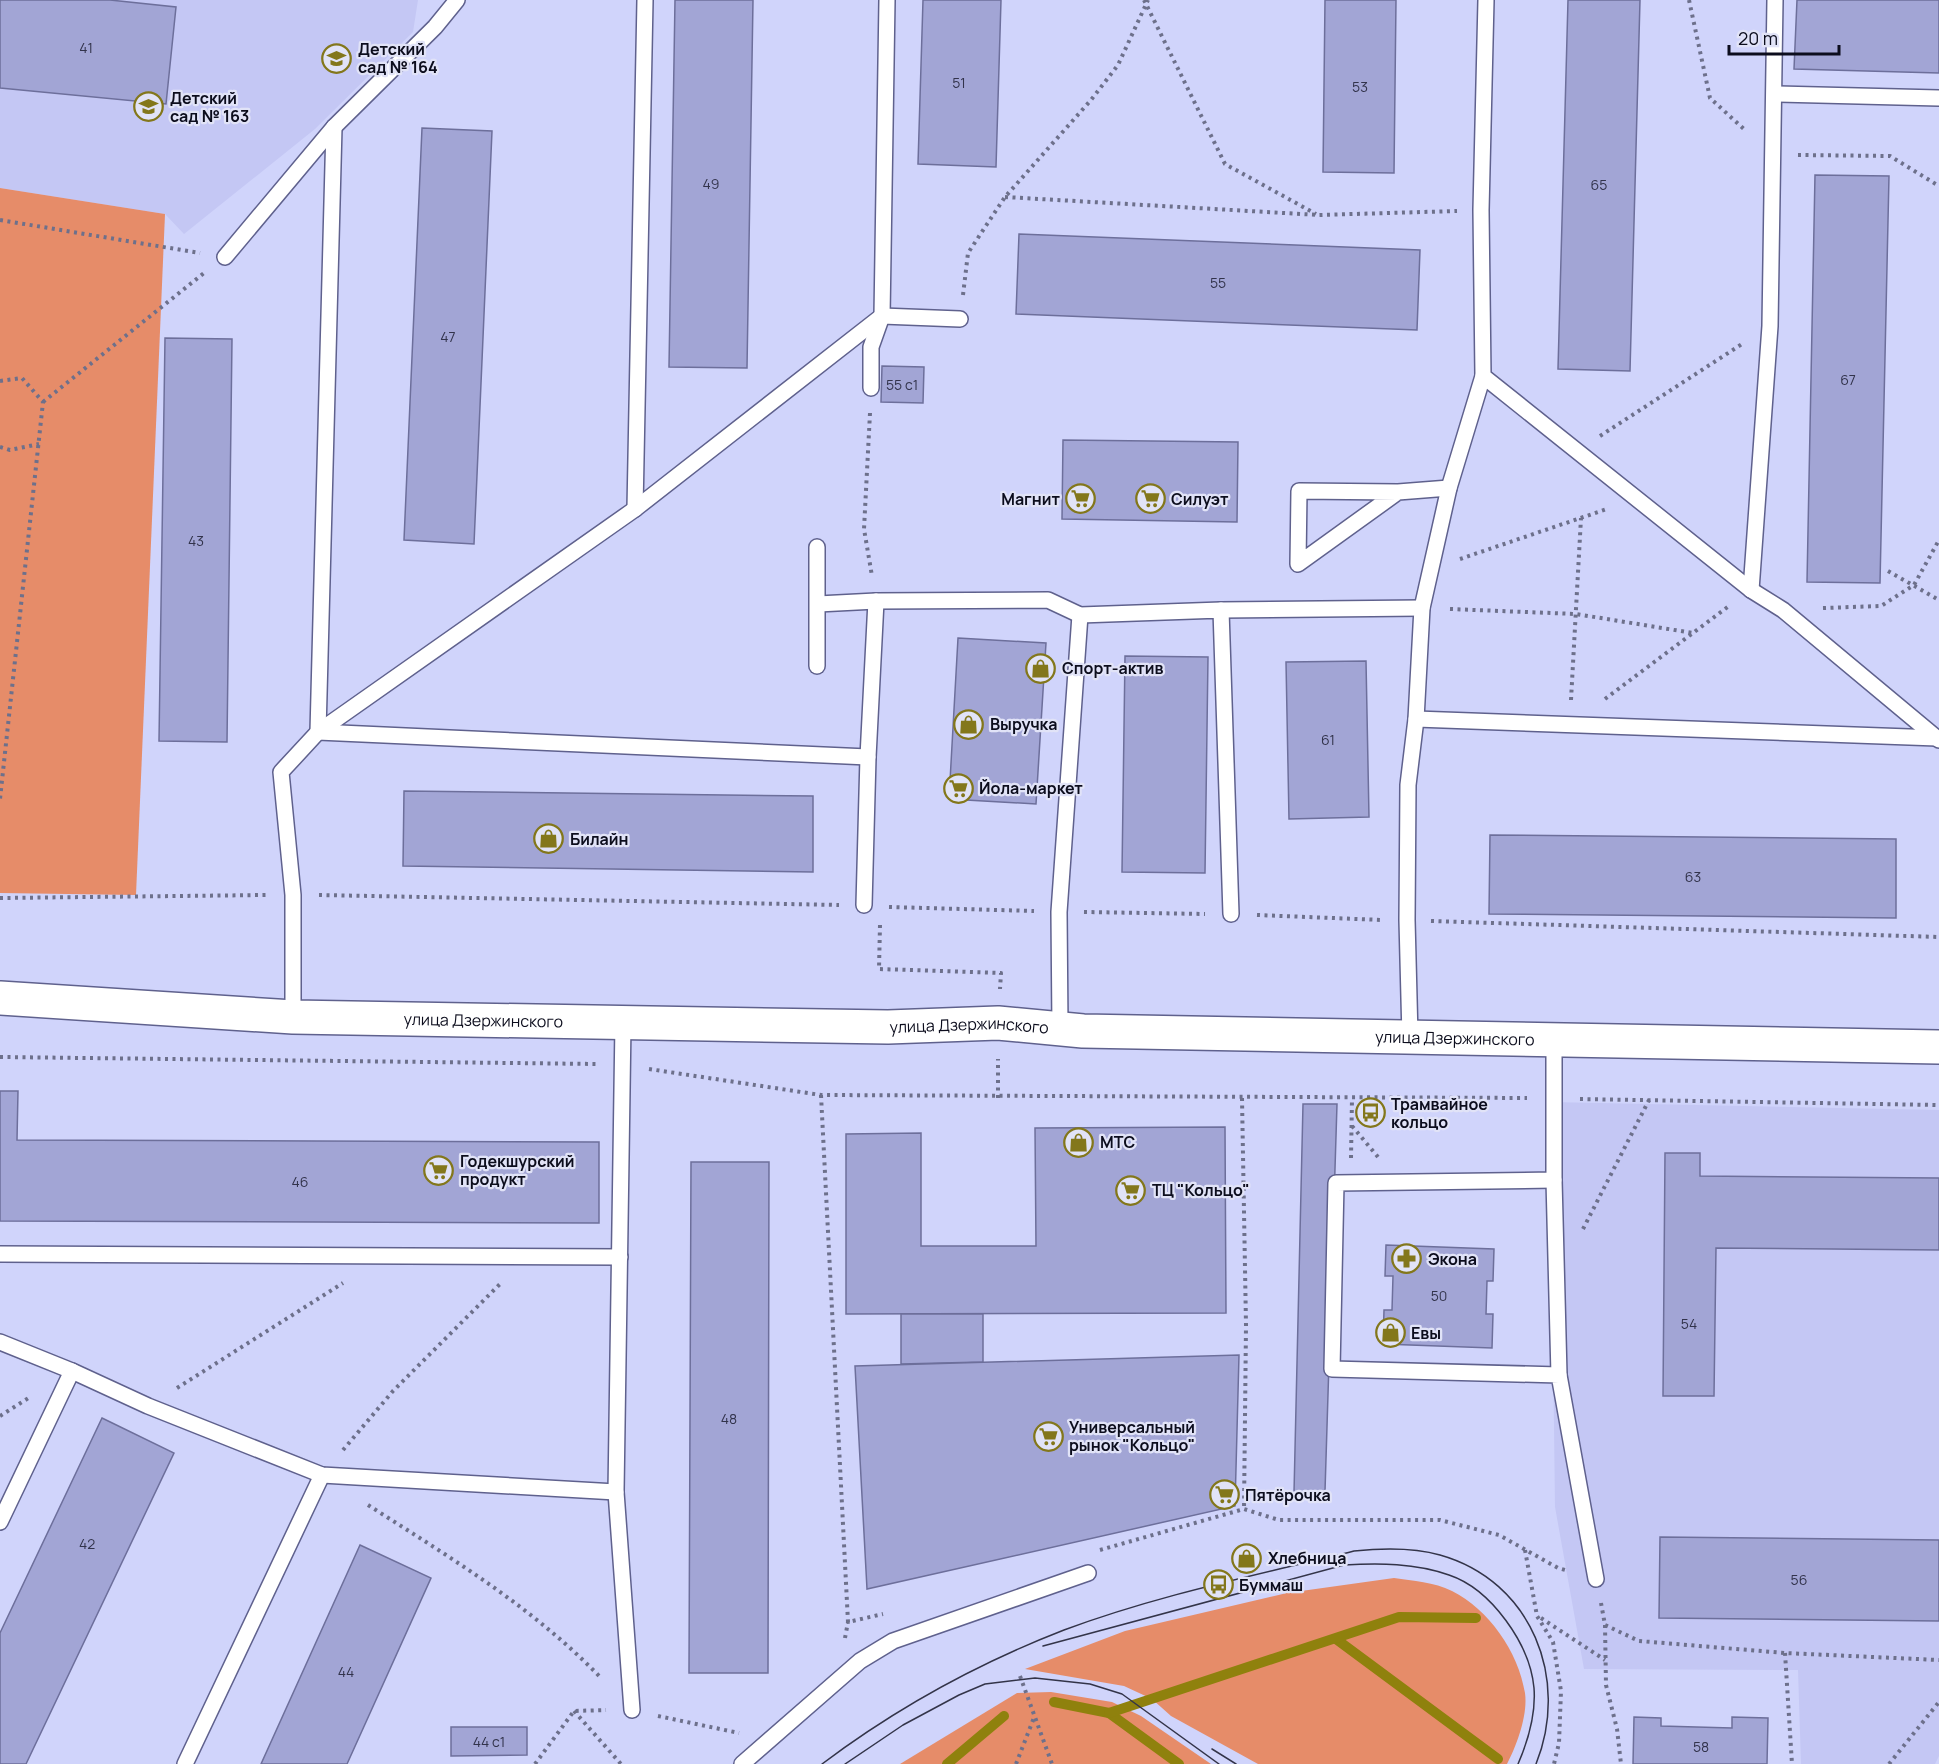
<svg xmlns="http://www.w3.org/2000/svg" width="1939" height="1764" font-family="Manrope,sans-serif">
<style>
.built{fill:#c4c7f4}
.green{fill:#e68c69}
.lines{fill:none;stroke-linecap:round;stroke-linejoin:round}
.stream{stroke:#8f810d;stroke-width:10}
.building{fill:#a2a5d5;stroke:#6d6f9b;stroke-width:1.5}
.lane-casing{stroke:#5f618d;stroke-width:18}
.secondary-casing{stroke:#5f618d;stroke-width:36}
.path{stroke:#6d708b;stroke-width:4;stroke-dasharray:3 4.5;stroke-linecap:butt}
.lane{stroke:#fff;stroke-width:15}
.secondary{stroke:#fff;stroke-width:33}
.tram{stroke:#333449;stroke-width:1.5}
.labels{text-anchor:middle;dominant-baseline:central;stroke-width:4.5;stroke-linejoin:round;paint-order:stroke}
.number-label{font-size:14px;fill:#32334b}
.poi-label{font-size:16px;font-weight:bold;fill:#0c0d1d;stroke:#e1e3f7;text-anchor:start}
.street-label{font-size:16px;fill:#0c0d1d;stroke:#e1e3f7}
</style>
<rect width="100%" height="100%" fill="#d0d4fb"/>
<g class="built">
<path d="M0,0h418l-5,32 -98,97 -131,105 -19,-20 -165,-26z"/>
<path d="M1550,1102l389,8v646l-4,8h-134l-3,-94 -214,-1 -29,-162z"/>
</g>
<g class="green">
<path d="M0,188l165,26 -29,681 -136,-2z"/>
<path d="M1394,1578c19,3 40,4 58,13 37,19 66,60 73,102 3,22 -8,52 -18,71h-249l-87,-48 -19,-17 -28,-13 -99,-17 100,-38 162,-38z"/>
<path d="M1051,1692l61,10 29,14 70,48h-311l117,-71z"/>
</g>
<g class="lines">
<g class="stream">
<path d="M1336,1639l162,120"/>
<path d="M1054,1702l55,11 70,51"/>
<path d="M1109,1713l290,-96 77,1"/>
<path d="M947,1764l57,-48"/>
</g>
</g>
<g class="building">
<path d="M0,0h110l66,7 -10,97 -166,-16z"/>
<path d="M675,0h78l-6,368 -78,-1z"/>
<path d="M923,0h78l-5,167 -78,-3z"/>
<path d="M1325,0h71l-2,173 -71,-1z"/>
<path d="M1568,0h72l-10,371 -72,-2z"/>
<path d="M1797,0h142v73l-145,-4z"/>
<path d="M422,128l70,3 -18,413 -70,-4z"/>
<path d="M1815,175l74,1 -9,407 -73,-1z"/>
<path d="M1019,234l401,16 -3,80 -401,-16z"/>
<path d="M165,338l67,1 -5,403 -68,-1z"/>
<path d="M882,366l42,1 -1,36 -42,-1z"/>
<path d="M1063,440l175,2 -1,80 -175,-3z"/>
<path d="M958,638l88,5 -10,161 -87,-5z"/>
<path d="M1125,656l83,1 -3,216 -83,-1z"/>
<path d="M1366,661l3,156 -80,2 -3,-157z"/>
<path d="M404,791l409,5v76l-410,-6z"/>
<path d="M1490,835l406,4v79l-407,-4z"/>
<path d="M0,1091h18l-1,49 582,2v81l-599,-2z"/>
<path d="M1303,1104h34l-12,387 -31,2z"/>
<path d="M1225,1127l1,186 -380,1v-180l75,-1v113h115l-1,-118z"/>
<path d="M1665,1153h35v23l239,2v72l-223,-2 -2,148h-51z"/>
<path d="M691,1162h78l-1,511h-79z"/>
<path d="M1386,1245l108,4 -1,32h-6l-1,33h7l-1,34 -109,-4 1,-34h8l1,-34h-8z"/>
<path d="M901,1314h82v48l-82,2z"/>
<path d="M1239,1355l-4,151 -368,83 -12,-223z"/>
<path d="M102,1418l72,35 -148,311h-26v-131z"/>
<path d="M1660,1537l279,3v81l-280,-3z"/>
<path d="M360,1545l71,33 -84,186h-86z"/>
<path d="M1634,1717l27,1v8l71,2v-11l36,1 -1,46h-134z"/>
<path d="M451,1727h76v28l-76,1z"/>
</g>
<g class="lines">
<defs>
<g id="lane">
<path d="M1486,0l-5,210 2,166 268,214 32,20 156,130"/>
<path d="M1775,94l164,4"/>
<path d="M334,127l-16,605 550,25"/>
<path d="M225,257l109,-130 101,-100 22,-27"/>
<path d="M871,388v-41l11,-31 5,-316"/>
<path d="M1398,492l-100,72 1,-73 99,1 51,-4"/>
<path d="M635,509l10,-509"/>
<path d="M817,547v119"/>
<path d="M1751,590l19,-264 5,-326"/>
<path d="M818,604l58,-3 172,-1 32,15 141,-5 10,304"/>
<path d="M1221,610l201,-2"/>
<path d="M1416,719l521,19"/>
<path d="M864,905l4,-148 8,-156"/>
<path d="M293,1017v-122l-12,-123 37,-40 317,-223 247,-193 78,3"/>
<path d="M623,1023l-7,469 16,218"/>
<path d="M1060,1027l-1,-115 21,-297"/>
<path d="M1410,1037l-3,-117 1,-135 8,-66 6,-111 27,-120 34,-112"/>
<path d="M1554,1040v140l-218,3 -4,186 227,6 37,204"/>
<path d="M1554,1180l5,195"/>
<path d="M0,1254l620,3"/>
<path d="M0,1342l72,29 -72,151"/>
<path d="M72,1371l76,35 174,69 294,17"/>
<path d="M185,1764l137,-289"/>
<path d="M742,1764l118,-103 33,-20 195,-68"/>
</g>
<g id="secondary">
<path id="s1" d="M0,998l293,19 595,10 110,-4 85,8 856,16"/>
</g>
</defs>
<use href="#lane" class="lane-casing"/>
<use href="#secondary" class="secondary-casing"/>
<g class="path">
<path d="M1144,0l81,164 91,50"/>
<path d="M1689,0l21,98 36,33"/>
<path d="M1798,155l92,1 49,30"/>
<path d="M1005,197l314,18 138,-4"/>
<path d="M0,220l200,33"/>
<path d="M963,295l5,-42 37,-56 86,-97 27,-35 30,-65"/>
<path d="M0,381l22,-3 21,24 -43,397"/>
<path d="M43,402l161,-129"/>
<path d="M870,413l-6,116 8,47"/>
<path d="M1600,436l142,-92"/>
<path d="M0,447l10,3 29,-6"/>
<path d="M1460,559l147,-50"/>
<path d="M1888,571l51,29"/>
<path d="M1823,608l58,-2 33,-21 25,-45"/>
<path d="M1450,609l126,5 117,19"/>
<path d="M1605,699l124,-93"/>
<path d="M1571,700l10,-182"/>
<path d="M319,895l520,10"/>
<path d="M0,898l266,-3"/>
<path d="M889,907l145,4"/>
<path d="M1084,912l121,2"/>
<path d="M1257,915l125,5"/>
<path d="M1431,921l508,16"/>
<path d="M880,925l-1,44 122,4 -1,16"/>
<path d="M0,1057l597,7"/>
<path d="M649,1069l172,26 706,3"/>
<path d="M821,1095l27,527 35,-8"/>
<path d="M998,1098v-39"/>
<path d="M1242,1098l4,227 -2,184"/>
<path d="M1580,1099l359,6"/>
<path d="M1352,1126l26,31"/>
<path d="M1351,1158l1,-59"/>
<path d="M1583,1229l66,-129"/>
<path d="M177,1388l166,-105"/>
<path d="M0,1416l30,-19"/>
<path d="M343,1450l50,-59 108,-108"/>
<path d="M368,1505c83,53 166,103 234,174"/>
<path d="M1100,1550l144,-41 35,11h161l59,15 59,33 11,3"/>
<path d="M1525,1550l12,66 16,26 8,49 -2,52 -5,21"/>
<path d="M1601,1603l4,22 34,16 146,12 154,7"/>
<path d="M1541,1618l64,42"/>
<path d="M1605,1625l1,60 11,44 4,35"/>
<path d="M845,1638l3,-16"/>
<path d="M1785,1653l7,111"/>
<path d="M1020,1676l32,88"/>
<path d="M574,1711l47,53"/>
<path d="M658,1716l81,17"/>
<path d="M535,1764l39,-53 32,-1"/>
<path d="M1016,1764l19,-49"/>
<path d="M1889,1764l50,-62"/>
</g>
<use href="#lane" class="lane"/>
<use href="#secondary" class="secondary"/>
<g class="tram">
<path d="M1043,1646l301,-81c35,-2 71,-2 105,10 42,14 81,69 85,113 2,26 -6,53 -16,76"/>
<path d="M1212,1749l24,15"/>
<path d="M822,1764c73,-55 157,-101 242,-134 94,-35 193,-55 290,-79 29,-3 58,-4 86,4 92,26 130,124 96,209"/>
<path d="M845,1764l58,-39 56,-30 26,-11 50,-6 55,6 32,10 97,70"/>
</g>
</g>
<defs>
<symbol id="school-ring" viewBox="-11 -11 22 22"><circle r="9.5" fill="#e1e3f7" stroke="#83771b" stroke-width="1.5"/><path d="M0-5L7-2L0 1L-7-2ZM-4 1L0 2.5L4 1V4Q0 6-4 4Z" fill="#83771b"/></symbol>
<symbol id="supermarket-ring" viewBox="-11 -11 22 22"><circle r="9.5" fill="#e1e3f7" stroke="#83771b" stroke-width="1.5"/><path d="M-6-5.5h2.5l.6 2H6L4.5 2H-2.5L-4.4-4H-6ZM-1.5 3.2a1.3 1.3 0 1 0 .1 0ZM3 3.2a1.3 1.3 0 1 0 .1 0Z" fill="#83771b"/></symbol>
<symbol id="shop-ring" viewBox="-11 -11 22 22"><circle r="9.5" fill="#e1e3f7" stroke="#83771b" stroke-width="1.5"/><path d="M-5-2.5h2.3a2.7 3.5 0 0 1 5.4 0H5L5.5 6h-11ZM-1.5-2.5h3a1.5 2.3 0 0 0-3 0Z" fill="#83771b"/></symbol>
<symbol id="bus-ring" viewBox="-11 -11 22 22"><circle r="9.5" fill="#e1e3f7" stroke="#83771b" stroke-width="1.5"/><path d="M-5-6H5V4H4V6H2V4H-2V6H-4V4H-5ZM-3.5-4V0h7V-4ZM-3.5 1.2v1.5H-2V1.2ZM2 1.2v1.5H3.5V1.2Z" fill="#83771b"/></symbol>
<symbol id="pharmacy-ring" viewBox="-11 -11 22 22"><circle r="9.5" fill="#e1e3f7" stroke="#83771b" stroke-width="1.5"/><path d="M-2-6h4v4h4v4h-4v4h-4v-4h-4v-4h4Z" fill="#83771b"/></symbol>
</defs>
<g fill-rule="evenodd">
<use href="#school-ring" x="320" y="42" width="33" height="33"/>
<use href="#school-ring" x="132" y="90" width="33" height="33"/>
<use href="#supermarket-ring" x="1064" y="482" width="33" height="33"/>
<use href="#supermarket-ring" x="1134" y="482" width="33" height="33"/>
<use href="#shop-ring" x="1024" y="652" width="33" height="33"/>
<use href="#shop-ring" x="952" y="708" width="33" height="33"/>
<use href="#supermarket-ring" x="942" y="772" width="33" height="33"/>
<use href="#shop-ring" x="532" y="822" width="33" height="33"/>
<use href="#bus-ring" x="1354" y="1096" width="33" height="33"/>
<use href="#shop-ring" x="1062" y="1126" width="33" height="33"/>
<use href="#supermarket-ring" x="422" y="1154" width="33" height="33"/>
<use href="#supermarket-ring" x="1114" y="1174" width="33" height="33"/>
<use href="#pharmacy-ring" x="1390" y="1242" width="33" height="33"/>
<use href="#shop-ring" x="1374" y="1316" width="33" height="33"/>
<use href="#supermarket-ring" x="1032" y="1420" width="33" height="33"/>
<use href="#supermarket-ring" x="1208" y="1478" width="33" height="33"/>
<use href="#shop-ring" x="1230" y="1542" width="33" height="33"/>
<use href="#bus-ring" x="1202" y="1568" width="33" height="33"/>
</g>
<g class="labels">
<g class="number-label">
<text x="86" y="47">41</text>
<text x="959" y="82">51</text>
<text x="1360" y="86">53</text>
<text x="711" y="183">49</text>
<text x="1599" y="184">65</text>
<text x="1218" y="282">55</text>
<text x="448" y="336">47</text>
<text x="1848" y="379">67</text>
<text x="902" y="384">55 с1</text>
<text x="196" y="540">43</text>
<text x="1328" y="739">61</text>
<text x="1693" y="876">63</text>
<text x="300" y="1181">46</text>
<text x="1439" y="1295">50</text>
<text x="1689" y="1323">54</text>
<text x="729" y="1418">48</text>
<text x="87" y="1543">42</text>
<text x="1799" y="1579">56</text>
<text x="346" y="1671">44</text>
<text x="489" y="1741">44 с1</text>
<text x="1701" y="1746">58</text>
</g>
<g class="poi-label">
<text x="358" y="49">Детский<tspan x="358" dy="18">сад № 164</tspan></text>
<text x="170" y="98">Детский<tspan x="170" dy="18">сад № 163</tspan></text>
<text x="1060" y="499" text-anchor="end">Магнит</text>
<text x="1171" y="499">Силуэт</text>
<text x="1062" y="668">Спорт-актив</text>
<text x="990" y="724">Выручка</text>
<text x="979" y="788">Йола-маркет</text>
<text x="570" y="839">Билайн</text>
<text x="1391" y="1104">Трамвайное<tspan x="1391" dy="18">кольцо</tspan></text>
<text x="1100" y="1142">МТС</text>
<text x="460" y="1161">Годекшурский<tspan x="460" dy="18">продукт</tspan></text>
<text x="1152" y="1190">ТЦ "Кольцо"</text>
<text x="1428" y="1259">Экона</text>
<text x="1411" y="1333">Евы</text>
<text x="1069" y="1427">Универсальный<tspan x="1069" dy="18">рынок "Кольцо"</tspan></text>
<text x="1245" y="1495">Пятёрочка</text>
<text x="1268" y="1558">Хлебница</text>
<text x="1239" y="1585">Буммаш</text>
</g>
<g class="street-label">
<text stroke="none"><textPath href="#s1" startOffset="484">улица Дзержинского</textPath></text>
<text stroke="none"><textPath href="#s1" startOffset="970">улица Дзержинского</textPath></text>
<text stroke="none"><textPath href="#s1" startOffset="1456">улица Дзержинского</textPath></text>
</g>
</g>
<path d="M1729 45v9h110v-9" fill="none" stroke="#0c0d1d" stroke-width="3"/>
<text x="1738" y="45" font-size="18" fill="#0c0d1d" stroke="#e1e3f7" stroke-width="4.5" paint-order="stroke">20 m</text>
</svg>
